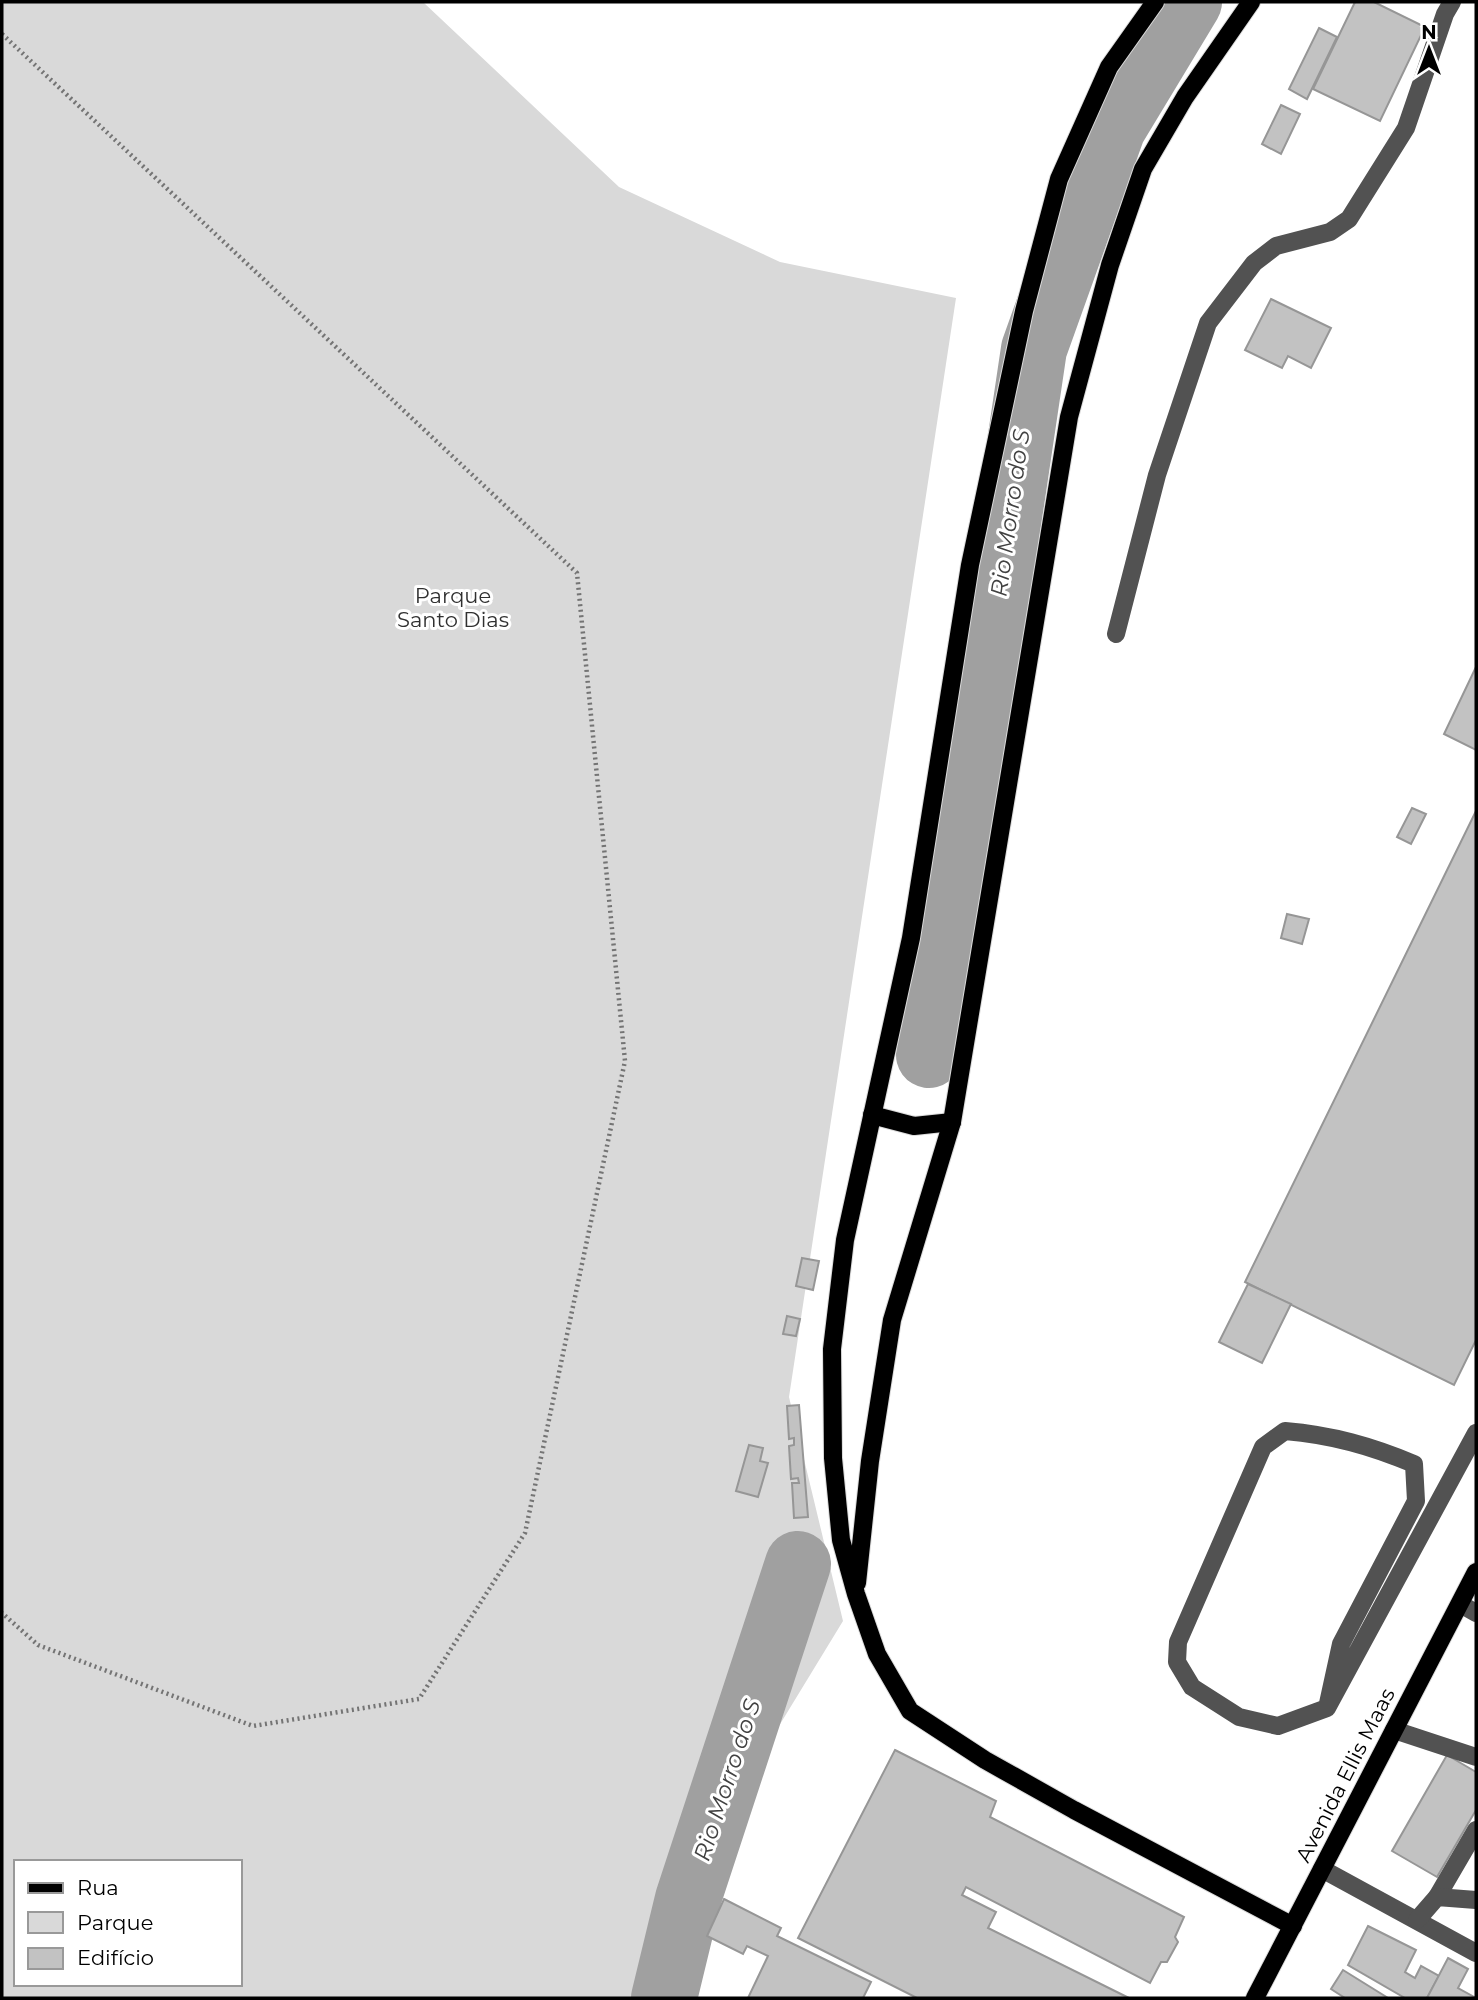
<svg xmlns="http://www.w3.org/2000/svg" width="1478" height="2000" font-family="Montserrat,sans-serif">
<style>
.green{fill:#d9d9d9;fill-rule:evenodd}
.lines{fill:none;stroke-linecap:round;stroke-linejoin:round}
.river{stroke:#a0a0a0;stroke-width:66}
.building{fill:#c2c2c2;stroke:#969696;stroke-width:2}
.major-casing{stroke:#dbdbdb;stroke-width:20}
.path{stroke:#747474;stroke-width:4.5;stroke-dasharray:2 3.5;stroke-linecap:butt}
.minor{stroke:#525252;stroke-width:18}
.major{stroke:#000;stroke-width:18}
.labels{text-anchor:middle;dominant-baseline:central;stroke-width:6;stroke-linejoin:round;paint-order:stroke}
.park-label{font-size:21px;fill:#303030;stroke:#fff}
.street-label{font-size:21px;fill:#000;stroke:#fff}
.water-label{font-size:23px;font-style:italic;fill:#414141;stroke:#fff}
</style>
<rect width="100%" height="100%" fill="#fff"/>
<path class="green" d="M2,2h421l196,185 161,75 176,36 -167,1099 54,224 -161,264 -24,113h-656zM16,1862h224v122h-224z"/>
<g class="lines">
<g class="river">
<path d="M929,1055l105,-706 79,-221 76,-126"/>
<path d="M664,1998l24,-99 110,-335"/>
</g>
</g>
<g class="building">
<path d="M1355,2h19l51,25 -45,94 -67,-32z"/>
<path d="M1319,28l18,9 -30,62 -18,-10z"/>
<path d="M1281,105l19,9 -19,40 -19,-10z"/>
<path d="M1271,299l60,29 -20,40 -23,-12 -6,12 -37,-18z"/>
<path d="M1476,667v83l-32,-16z"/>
<path d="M1412,808l14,6 -15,30 -14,-7z"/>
<path d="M1476,811v529l-22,45 -209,-103z"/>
<path d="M1287,914l22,5 -7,25 -21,-6z"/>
<path d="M802,1258l17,3 -6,29 -17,-4z"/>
<path d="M1248,1284l43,20 -29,59 -43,-21z"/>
<path d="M787,1316l13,3 -4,17 -13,-2z"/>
<path d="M799,1405l9,112 -14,1 -2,-35h7l-1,-5 -7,1 -2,-33 5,-1v-7l-5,1 -2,-33z"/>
<path d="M749,1445l14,3 -3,13 8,2 -10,34 -22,-6z"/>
<path d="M895,1750l101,51 -6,16 194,100 -9,20 3,5 -11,20h-6l-11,21 -184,-96 -4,8 34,17 -8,16 141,70h-212l-119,-60z"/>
<path d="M1447,1755l29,17v38l-39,67 -45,-26z"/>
<path d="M724,1899l57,29 -4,8 94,46 -8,16h-115l20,-42 -21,-10 -4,8 -36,-18z"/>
<path d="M1368,1926l48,24 -11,22 10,6 6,-12 18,10 -12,22h-22l-57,-33z"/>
<path d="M1448,1958l20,11 -10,19 18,10h-49z"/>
<path d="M1343,1970l45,28h-43l-14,-9z"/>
</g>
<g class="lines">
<defs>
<g id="major">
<path d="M1155,2l-46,65 -50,112 -35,132 -54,254 -59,373 -66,302 -13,109 1,109 8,82 15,54 21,60 33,57 75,49 89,50 219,116"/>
<path d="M872,1115l42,11 38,-4"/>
<path d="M857,1583l13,-122 22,-141 60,-198 117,-705 41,-152 33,-96 42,-72 66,-95"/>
<path d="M1255,1998l221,-426"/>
</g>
</defs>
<use href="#major" class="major-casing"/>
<path class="path" d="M2,34l575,539 48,488 -100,472 -106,166 -166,27 -215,-81 -36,-32"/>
<g class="minor">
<path d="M1116,634l41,-159 51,-152 46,-60 22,-17 54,-14 19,-13 57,-91 39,-114 7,-12"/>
<path d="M1460,1604l16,9"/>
<path d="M1327,1708l14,-64 75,-143 -2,-37c-43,-18 -82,-29 -129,-33l-22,16 -85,195 -1,20 15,25 47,30 39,9 49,-18 149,-275"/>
<path d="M1394,1730l82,27"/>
<path d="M1322,1869l154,84"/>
<path d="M1437,1897l39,-67"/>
<path d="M1417,1920l20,-23 39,3"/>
</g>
<use href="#major" class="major"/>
</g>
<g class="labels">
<g class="park-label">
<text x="453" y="595">Parque<tspan x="453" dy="24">Santo Dias</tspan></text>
</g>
<g class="street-label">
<text transform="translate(1345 1775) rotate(-63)">Avenida Ellis Maas</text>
</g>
<g class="water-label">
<text transform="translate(1010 513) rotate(-82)">Rio Morro do S</text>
<text transform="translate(727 1780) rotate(-72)">Rio Morro do S</text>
</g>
</g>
<rect width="1478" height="2000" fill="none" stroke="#000000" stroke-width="7"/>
<rect x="14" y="1860" width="228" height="126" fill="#ffffff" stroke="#999999" stroke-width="2"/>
<rect x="28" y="1883" width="35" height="10" fill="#000000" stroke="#999999" stroke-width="2"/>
<text x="77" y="1895" font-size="21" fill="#000000">Rua</text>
<rect x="28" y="1912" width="35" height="21" fill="#d9d9d9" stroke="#999999" stroke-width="2"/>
<text x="77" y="1930" font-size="21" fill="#000000">Parque</text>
<rect x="28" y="1948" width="35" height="21" fill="#c2c2c2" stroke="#999999" stroke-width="2"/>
<text x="77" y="1965" font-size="21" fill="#000000">Edifício</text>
<g transform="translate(1429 49)" stroke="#ffffff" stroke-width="5" paint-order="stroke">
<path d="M0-5L12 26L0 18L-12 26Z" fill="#000000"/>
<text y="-10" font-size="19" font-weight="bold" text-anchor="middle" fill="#000000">N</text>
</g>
</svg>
